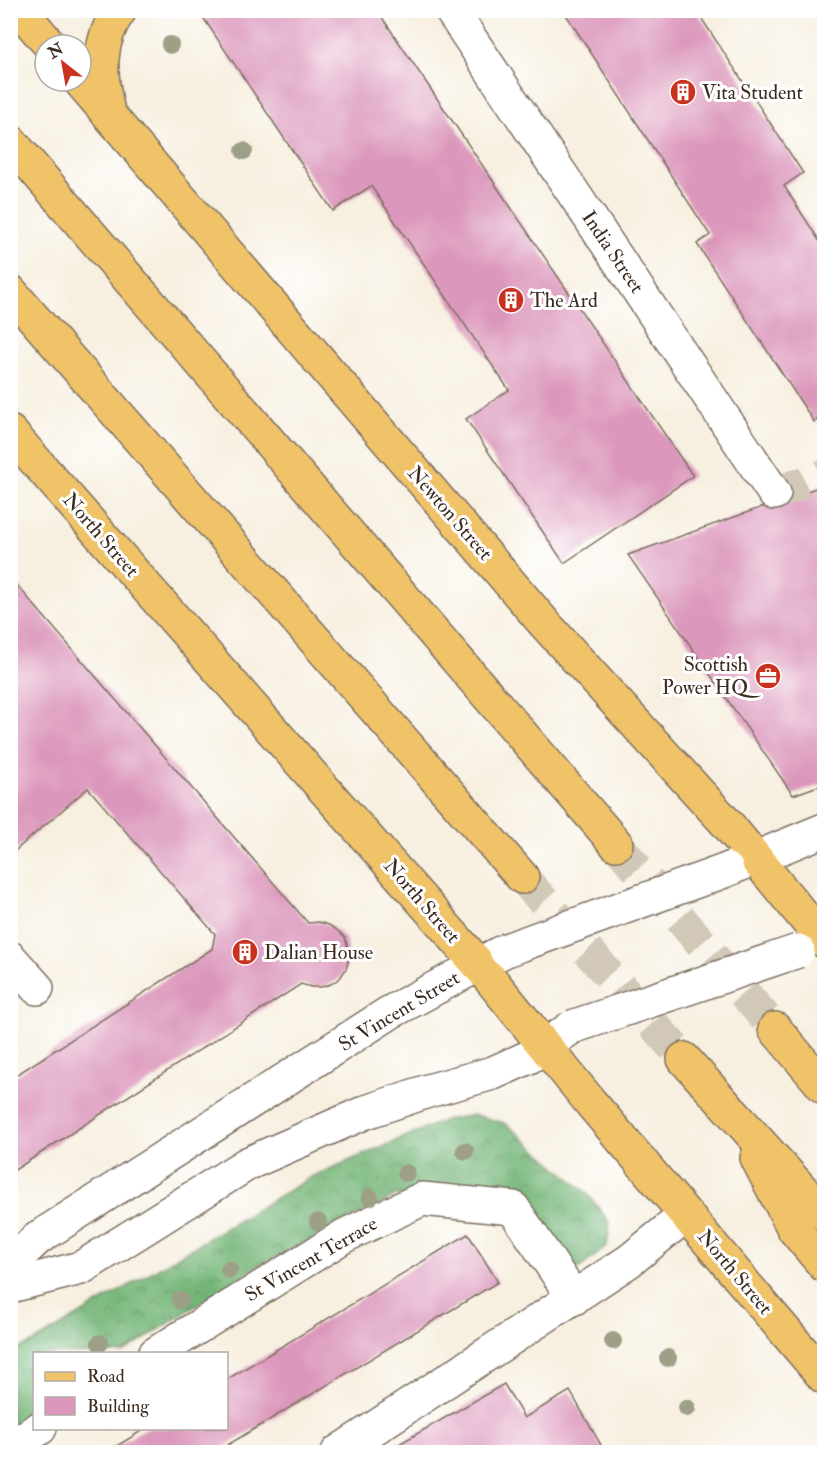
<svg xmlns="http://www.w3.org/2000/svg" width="835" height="1463" font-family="'IM FELL Double Pica',serif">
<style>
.forest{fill:url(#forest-crowns);stroke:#58704b;stroke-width:1.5}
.building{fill:#dc98bc}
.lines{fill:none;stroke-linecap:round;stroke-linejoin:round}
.minor-tunnel{stroke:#d1c8b8;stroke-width:33;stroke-dasharray:33 16;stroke-linecap:butt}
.highway-tunnel{stroke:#d1c8b8;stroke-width:33;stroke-dasharray:33 16;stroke-linecap:butt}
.minor-casing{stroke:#7d6f62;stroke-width:36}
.major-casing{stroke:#7d6f62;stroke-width:36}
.highway-casing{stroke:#7d6f62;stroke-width:36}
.minor{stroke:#fff;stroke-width:33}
.major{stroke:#f0c369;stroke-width:33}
.highway{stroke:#f0c369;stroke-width:33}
.minor-bridge-casing{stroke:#7d6f62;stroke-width:36;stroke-linecap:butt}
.minor-bridge{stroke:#fff;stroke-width:33}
.tree{fill:#9e9f87}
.labels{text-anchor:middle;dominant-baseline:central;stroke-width:6;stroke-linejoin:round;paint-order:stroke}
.poi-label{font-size:20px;fill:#3b2a1e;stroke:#fff;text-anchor:start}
.street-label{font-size:20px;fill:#3b2a1e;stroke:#fff}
</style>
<defs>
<pattern id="forest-crowns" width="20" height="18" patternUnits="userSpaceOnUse" patternTransform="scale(1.5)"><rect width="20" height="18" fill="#75b678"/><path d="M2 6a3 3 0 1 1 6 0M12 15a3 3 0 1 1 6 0" fill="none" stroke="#619462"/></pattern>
</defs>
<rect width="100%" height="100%" fill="#fff"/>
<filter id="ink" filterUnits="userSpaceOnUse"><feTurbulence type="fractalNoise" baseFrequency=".0167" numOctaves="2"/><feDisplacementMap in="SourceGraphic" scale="12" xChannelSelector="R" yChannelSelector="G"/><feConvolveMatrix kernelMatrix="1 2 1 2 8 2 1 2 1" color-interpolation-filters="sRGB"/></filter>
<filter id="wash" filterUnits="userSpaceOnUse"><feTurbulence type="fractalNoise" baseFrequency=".008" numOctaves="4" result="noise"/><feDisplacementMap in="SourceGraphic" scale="24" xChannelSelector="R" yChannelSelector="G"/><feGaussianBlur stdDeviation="1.35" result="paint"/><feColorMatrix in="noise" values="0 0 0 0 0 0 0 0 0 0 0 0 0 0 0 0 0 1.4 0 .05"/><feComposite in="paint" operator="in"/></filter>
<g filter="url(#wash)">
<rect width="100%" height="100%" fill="#f7efdf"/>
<path class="forest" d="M474,1115l31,8 82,70 23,30 -3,23 -28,23 -14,-5 -51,-66 -119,-2 -144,74 -128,83 -89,1v57l-23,15v-74l23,-10 279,-166 132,-56z"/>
<g id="blocks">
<g class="building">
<path d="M198,10h179l316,466 -129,87 -98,-144 43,-29 -138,-204 -38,25z"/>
<path d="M563,10h133l107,163 -19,13 40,62v167l-10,7 -117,-178 13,-9z"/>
<path d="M824,485v299l-31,11 -165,-240z"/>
<path d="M10,577l298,346 11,-1 10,3 9,6 7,7 3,10 1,11 -3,10 -6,9 -9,6 -10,3h-10l-10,-3 -291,189v-94l202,-130 3,-15 -127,-146 -78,67z"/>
<path d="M468,1234l30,48 -282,170h-109l39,-24h80v-48z"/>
<path d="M504,1384l20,34 46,-27 35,61h-220z"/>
</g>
</g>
</g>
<g filter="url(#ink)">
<use href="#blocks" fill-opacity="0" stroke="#7d6f62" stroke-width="1.5"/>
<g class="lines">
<path class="minor-tunnel" d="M774,493l50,-17"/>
<g class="highway-tunnel">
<path d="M616,844l159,185"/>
<path d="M522,877l162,182"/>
</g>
<defs>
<g id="minor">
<path d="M451,10l323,483"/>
<path d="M729,869l95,-39"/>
<path d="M10,958l27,30"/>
<path d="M10,1264l28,-26 351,-225 113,-61"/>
<path d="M10,1286l71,-18 166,-104 119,-52 62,-21 65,-18 36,-16 39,-27"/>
<path d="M155,1354l189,-118 78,-37 91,9 61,90"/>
<path d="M10,1448l30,-20"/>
<path d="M338,1452l291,-191 57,-46"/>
</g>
<g id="major">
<path d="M20,10l30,35"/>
<path d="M80,81l465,543 184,202 95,115"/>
<path d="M108,112c-8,-36 -12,-70 12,-102"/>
<path d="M10,432l468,532 113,139 233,274"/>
</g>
<g id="highway">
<path d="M10,141l606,703"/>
<path d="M10,291l512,586"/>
<path d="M775,1029l49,58"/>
<path d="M684,1059l140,155"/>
<path d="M757,1158l37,71 30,36"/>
</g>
</defs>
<use href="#minor" class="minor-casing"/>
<use href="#major" class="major-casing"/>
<use href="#highway" class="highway-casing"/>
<use href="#minor" class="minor"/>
<use href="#major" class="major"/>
<use href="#highway" class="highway"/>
<defs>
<g id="minor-bridge">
<path d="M506,950l221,-80"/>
<path d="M572,1027l226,-76"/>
</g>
</defs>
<use href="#minor-bridge" class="minor-bridge-casing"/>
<use href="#minor-bridge" class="minor-bridge"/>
</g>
<g class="tree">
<circle cx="170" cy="45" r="9"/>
<circle cx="244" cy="151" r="9"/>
<circle cx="465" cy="1151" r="9"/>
<circle cx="406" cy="1173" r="9"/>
<circle cx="370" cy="1197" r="9"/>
<circle cx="318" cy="1222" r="9"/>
<circle cx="229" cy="1270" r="9"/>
<circle cx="180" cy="1300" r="9"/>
<circle cx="613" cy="1341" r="9"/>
<circle cx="100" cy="1343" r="9"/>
<circle cx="668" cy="1358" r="9"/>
<circle cx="687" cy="1408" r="9"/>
</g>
</g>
<defs>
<symbol id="building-disc" viewBox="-11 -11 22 22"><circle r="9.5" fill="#c8321e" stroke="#fff"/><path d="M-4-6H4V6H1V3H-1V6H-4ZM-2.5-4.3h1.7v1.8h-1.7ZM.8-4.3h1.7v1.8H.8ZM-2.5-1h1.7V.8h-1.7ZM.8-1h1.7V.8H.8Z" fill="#fff"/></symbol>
<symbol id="office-disc" viewBox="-11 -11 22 22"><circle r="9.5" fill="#c8321e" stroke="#fff"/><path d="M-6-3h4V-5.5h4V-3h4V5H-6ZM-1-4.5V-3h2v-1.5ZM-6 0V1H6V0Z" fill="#fff"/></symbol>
</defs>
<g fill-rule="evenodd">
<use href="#building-disc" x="668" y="77" width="30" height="30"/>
<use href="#building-disc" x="496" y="285" width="30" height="30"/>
<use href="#office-disc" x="753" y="661" width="30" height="30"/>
<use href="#building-disc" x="230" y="937" width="30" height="30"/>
</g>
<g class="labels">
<g class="poi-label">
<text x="702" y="92">Vita Student</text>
<text x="530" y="300">The Ard</text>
<text x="748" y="664" text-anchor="end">Scottish<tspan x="748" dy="23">Power HQ</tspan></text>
<text x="264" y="952">Dalian House</text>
</g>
<g class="street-label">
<text transform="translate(613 252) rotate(56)">India Street</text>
<text transform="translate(450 513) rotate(49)">Newton Street</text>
<text transform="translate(101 535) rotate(49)">North Street</text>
<text transform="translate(422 901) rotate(49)">North Street</text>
<text transform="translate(399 1011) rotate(-31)">St Vincent Street</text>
<text transform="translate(311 1259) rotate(-30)">St Vincent Terrace</text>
<text transform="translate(735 1272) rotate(50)">North Street</text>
</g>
</g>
<rect width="835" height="1463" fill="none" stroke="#fff" stroke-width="36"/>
<rect x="33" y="1352" width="195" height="78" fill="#ffffff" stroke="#b1aaa5" stroke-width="1.5"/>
<rect x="45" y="1372" width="30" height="9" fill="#f0c369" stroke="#b1aaa5" stroke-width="1.5"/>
<text x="87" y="1382" font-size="18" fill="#3b2a1e">Road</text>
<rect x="45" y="1397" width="30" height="18" fill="#dc98bc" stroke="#b1aaa5" stroke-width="1.5"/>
<text x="87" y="1412" font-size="18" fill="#3b2a1e">Building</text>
<g transform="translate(63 63) rotate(329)"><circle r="28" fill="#ffffff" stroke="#b1aaa5" stroke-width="1.5"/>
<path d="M0-4.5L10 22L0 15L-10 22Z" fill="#c8321e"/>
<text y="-9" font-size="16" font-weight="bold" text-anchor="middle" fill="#3b2a1e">N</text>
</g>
</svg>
